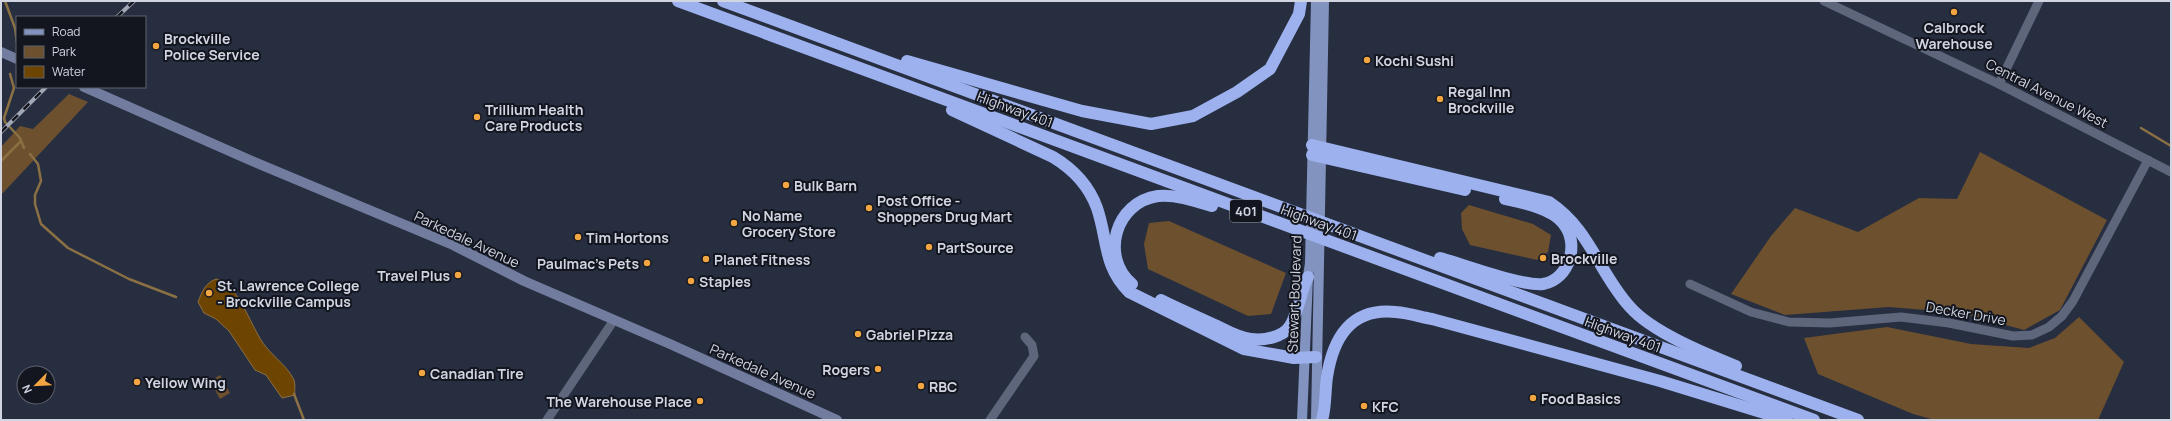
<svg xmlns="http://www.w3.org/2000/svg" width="2172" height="421" font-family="Manrope,sans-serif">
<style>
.green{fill:#6d502e}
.water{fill:#6e4401;stroke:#8b7044}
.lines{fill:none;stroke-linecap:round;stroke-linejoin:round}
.stream{stroke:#8b7044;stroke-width:2.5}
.minor{stroke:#5e667b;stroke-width:9}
.secondary{stroke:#717c9e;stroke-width:10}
.primary{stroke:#8393c0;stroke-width:10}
.motorway{stroke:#9cb1ee;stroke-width:12}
.rail-casing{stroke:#a2a7b5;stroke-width:4}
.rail{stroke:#13161f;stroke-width:2.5;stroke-dasharray:8;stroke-linecap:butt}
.poi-dot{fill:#f2a541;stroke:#13161f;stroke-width:1.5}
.labels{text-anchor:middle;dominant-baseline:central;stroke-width:4;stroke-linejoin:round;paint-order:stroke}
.shield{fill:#13161f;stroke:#979ca7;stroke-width:1}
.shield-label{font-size:13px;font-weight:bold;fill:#d0d5e1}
.poi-label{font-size:14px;font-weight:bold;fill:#d0d5e1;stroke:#13161f;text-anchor:start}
.street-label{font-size:14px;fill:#d0d5e1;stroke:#13161f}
</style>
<rect width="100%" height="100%" fill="#272e40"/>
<g class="green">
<path d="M69,94l19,8 -87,93v-48l19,-21 13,3z"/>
<path d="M1980,152l127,68 -47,90 -36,20 -62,-17 -73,-6 -104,8 -54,-21 40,-58 24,-28 63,24 61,-34 38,1z"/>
<path d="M1469,205l64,19 18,11 -3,17 -11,8 -67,-15 -8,-16 -1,-16z"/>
<path d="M1169,221l117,52 -15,41 -23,2 -100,-47 -4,-25 5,-21z"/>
<path d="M2079,317l45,45 -26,58h-163l-22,-6 -95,-40 -14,-36 83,-11 84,17 58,4 26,-10z"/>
<path d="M220,375l10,18 -10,6 -10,-18z"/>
</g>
<path class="water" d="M216,279c23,4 36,52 50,68 10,12 21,19 28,33 2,5 0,10 1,15l-13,3 -16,-23 -11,-5 -26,-39 -13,-12 -12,-6 -6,-11c4,-10 7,-19 18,-23z"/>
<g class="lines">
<g class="stream">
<path d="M5,1l10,27 2,14"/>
<path d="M10,74l4,14 -10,30 1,4 15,16 4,10"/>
<path d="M2141,128l30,18"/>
<path d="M30,154l8,10 3,17 -6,14v9l6,20 27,24 61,31 47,18"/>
<path d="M1,161l19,-19"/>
<path d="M294,394l10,26"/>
</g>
<g class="minor">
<path d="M1824,1l175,83 172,88"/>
<path d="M1999,84l40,-83"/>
<path d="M1690,284l61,28 38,10 41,1 71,-6 48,6 64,13 19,-1 17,-8 13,-11 11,-15 75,-141"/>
<path d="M547,420l67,-100"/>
<path d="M990,420l44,-64 -2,-11 -7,-8"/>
</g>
<g class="secondary">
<path d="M1,52l16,7"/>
<path d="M84,87l168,74 201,84 71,36 146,63 167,76"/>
</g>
<g class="primary">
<path d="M1302,420l6,-143 2,-14 6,-262"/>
<path d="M1316,420l8,-419"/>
</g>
<g class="motorway">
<path d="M678,1l1136,419"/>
<path d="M723,1l1135,419"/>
<path d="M907,61l175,50 69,13 42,-8 44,-24 33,-23 29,-55 2,-13"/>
<path d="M952,110l101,47c20,12 36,29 44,51 11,32 6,58 32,84l115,57 50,9 22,-1"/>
<path d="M1312,145l237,57c42,28 49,70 81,105 22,25 74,46 106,59"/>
<path d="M1312,155l153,35"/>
<path d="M1440,258c22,6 84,29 103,26 27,-5 37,-41 20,-61 -12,-15 -40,-20 -58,-24"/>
<path d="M1132,284c-32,-27 -17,-82 26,-88 17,-2 38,5 54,10"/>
<path d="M1161,300c18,9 37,17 56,26 10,5 22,12 34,13 13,2 32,-2 39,-13 9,-15 10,-34 18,-49"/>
<path d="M1322,420c4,-12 3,-30 5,-43 6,-39 24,-70 69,-65 12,1 25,5 36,7l228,62 127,39"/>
</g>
<defs>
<g id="rail">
<path d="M117,17l17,-16"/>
<path d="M1,132l45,-45"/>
</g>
</defs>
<use href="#rail" class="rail-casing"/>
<use href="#rail" class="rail"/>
</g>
<g class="poi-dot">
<circle cx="1954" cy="12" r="4"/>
<circle cx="156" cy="46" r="4"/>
<circle cx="1367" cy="60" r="4"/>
<circle cx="1440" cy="99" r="4"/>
<circle cx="477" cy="117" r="4"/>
<circle cx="786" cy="185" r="4"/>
<circle cx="869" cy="208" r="4"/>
<circle cx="734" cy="223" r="4"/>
<circle cx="578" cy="237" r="4"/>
<circle cx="929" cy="247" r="4"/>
<circle cx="1543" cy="258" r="4"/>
<circle cx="706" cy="259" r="4"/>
<circle cx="647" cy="263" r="4"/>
<circle cx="458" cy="275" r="4"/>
<circle cx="691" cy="281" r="4"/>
<circle cx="209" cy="293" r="4"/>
<circle cx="858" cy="334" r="4"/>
<circle cx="878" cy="369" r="4"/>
<circle cx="422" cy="373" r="4"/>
<circle cx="137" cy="382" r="4"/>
<circle cx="921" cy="386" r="4"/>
<circle cx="1533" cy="398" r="4"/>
<circle cx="700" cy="401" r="4"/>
<circle cx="1364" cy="406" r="4"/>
</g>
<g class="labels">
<rect class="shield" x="1230" y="200" width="32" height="22" rx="3"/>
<g class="shield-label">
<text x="1246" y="211">401</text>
</g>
<g class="poi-label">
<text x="1954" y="27" text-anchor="middle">Calbrock<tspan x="1954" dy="16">Warehouse</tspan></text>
<text x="164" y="38">Brockville<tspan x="164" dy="16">Police Service</tspan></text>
<text x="1375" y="60">Kochi Sushi</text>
<text x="1448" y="91">Regal Inn<tspan x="1448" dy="16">Brockville</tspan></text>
<text x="485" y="109">Trillium Health<tspan x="485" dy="16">Care Products</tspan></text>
<text x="794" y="185">Bulk Barn</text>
<text x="877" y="200">Post Office -<tspan x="877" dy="16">Shoppers Drug Mart</tspan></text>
<text x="742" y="215">No Name<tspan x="742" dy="16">Grocery Store</tspan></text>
<text x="586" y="237">Tim Hortons</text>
<text x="937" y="247">PartSource</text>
<text x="1551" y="258">Brockville</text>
<text x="714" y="259">Planet Fitness</text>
<text x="639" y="263" text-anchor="end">Paulmac's Pets</text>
<text x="450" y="275" text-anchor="end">Travel Plus</text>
<text x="699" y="281">Staples</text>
<text x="217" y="285">St. Lawrence College<tspan x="217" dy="16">- Brockville Campus</tspan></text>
<text x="866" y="334">Gabriel Pizza</text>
<text x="870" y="369" text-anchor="end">Rogers</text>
<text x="430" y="373">Canadian Tire</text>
<text x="145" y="382">Yellow Wing</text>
<text x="929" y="386">RBC</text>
<text x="1541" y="398">Food Basics</text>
<text x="692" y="401" text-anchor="end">The Warehouse Place</text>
<text x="1372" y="406">KFC</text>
</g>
<g class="street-label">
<text transform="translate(2047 93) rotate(27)">Central Avenue West</text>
<text transform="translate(1015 109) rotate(20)">Highway 401</text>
<text transform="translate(1319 222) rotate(20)">Highway 401</text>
<text transform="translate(467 239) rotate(25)">Parkedale Avenue</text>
<text transform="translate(1294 294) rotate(-88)">Stewart Boulevard</text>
<text transform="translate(1966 313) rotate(10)">Decker Drive</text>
<text transform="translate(1623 334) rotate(20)">Highway 401</text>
<text transform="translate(763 371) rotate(24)">Parkedale Avenue</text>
</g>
</g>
<rect width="2172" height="421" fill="none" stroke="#d0d5e1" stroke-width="4"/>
<rect x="16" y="16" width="130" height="72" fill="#13161f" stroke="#5f626d"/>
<rect x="24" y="29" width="20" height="6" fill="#8393c0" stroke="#5f626d"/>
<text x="52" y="36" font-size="12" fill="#d0d5e1">Road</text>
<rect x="24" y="46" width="20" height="12" fill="#6d502e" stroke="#5f626d"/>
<text x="52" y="56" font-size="12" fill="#d0d5e1">Park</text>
<rect x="24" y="66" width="20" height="12" fill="#6e4401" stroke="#5f626d"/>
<text x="52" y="76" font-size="12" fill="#d0d5e1">Water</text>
<g transform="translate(36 385) rotate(246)"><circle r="19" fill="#13161f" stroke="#5f626d"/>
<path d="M0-3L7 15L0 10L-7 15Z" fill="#f2a541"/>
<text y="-6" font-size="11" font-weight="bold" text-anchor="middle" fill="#d0d5e1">N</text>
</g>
</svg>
